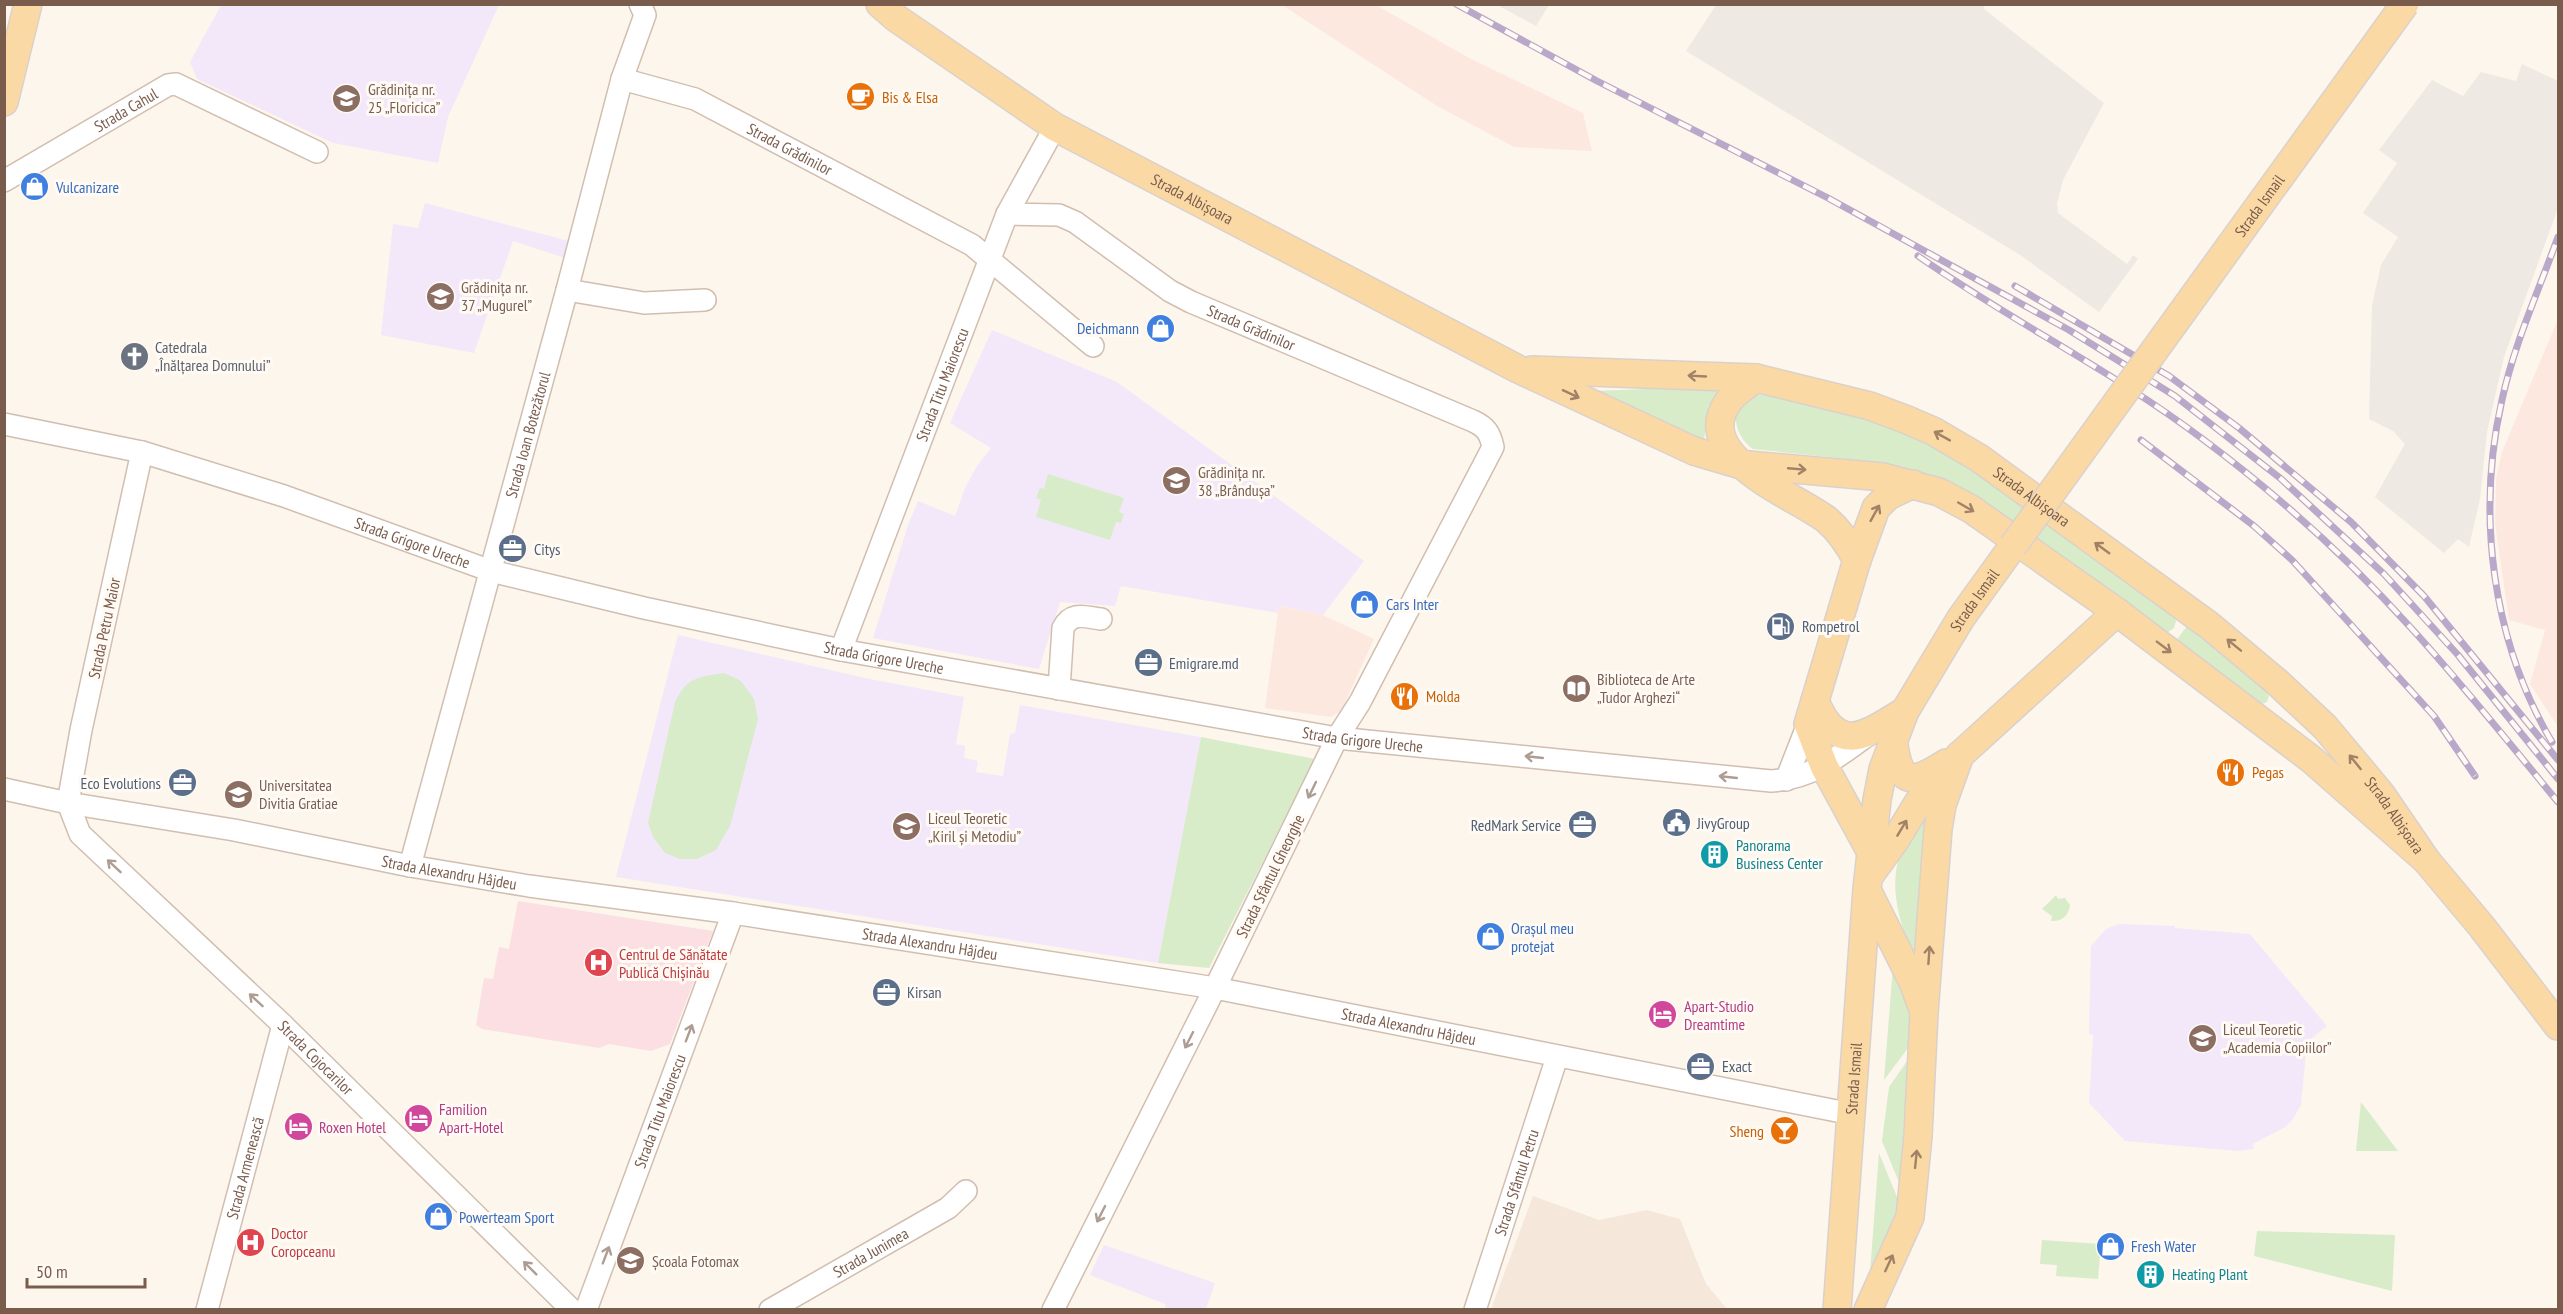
<svg xmlns="http://www.w3.org/2000/svg" width="2563" height="1314" font-family="'PT Sans Narrow',sans-serif">
<style>
.residential{fill:#f5e8da}
.commercial{fill:#fde8e0}
.industrial{fill:#efe9e4}
.education{fill:#f3e8fa}
.medical{fill:#fbdfe3}
.green{fill:#d8ecc9}
.lines{fill:none;stroke-linecap:round;stroke-linejoin:round}
.minor-casing{stroke:#d1beb0;stroke-width:24}
.major-casing{stroke:#dad1cd;stroke-width:30}
.minor{stroke:#fff;stroke-width:21}
.major{stroke:#fbd9a5;stroke-width:27}
.rail-casing{stroke:#b9a8c9;stroke-width:7}
.rail{stroke:#fffaf3;stroke-width:4.5;stroke-dasharray:14;stroke-linecap:butt}
.major-bridge-casing{stroke:#dad1cd;stroke-width:30;stroke-linecap:butt}
.major-bridge{stroke:#fbd9a5;stroke-width:27}
.oneway{stroke:#a18267}
.oneway2{stroke:#af9d94}
.labels{text-anchor:middle;dominant-baseline:central;stroke-width:6;stroke-linejoin:round;paint-order:stroke}
.education-label{font-size:16px;fill:#785e54;stroke:#fffaf3;text-anchor:start}
.food-label{font-size:16px;fill:#c56008;stroke:#fffaf3;text-anchor:start}
.street-label{font-size:16px;fill:#7a5c4d;stroke:#fffaf3}
.shop-label{font-size:16px;fill:#366cbe;stroke:#fffaf3;text-anchor:start}
.worship-label{font-size:16px;fill:#5b616d;stroke:#fffaf3;text-anchor:start}
.service-label{font-size:16px;fill:#4e5e75;stroke:#fffaf3;text-anchor:start}
.culture-label{font-size:16px;fill:#0d838f;stroke:#fffaf3;text-anchor:start}
.health-label{font-size:16px;fill:#be3a42;stroke:#fffaf3;text-anchor:start}
.hotel-label{font-size:16px;fill:#b23c85;stroke:#fffaf3;text-anchor:start}
</style>
<rect width="100%" height="100%" fill="#fdf6ec"/>
<path class="residential" d="M1533,1196l66,24 48,-10 33,9 26,65 21,25h-236z"/>
<g class="commercial">
<path d="M1282,5h94l95,54 112,54 9,38 -78,-4 -77,-41z"/>
<path d="M2558,319v408l-28,-43 15,-54 -36,-10 -14,-96 1,-45 6,-27z"/>
<path d="M1279,606l44,9 51,24 -33,72 -10,6 -66,-9z"/>
</g>
<g class="industrial">
<path d="M1497,5h52l-13,21z"/>
<path d="M1932,5l52,1v3l120,94 -41,77 -6,24 1,9 69,51 6,-9 5,4 -39,53 -79,-57 -334,-204 30,-46z"/>
<path d="M2522,64l36,17v127l-54,149 -17,75 -7,67 -11,48 -11,-8 -14,14 -69,-56 30,-53 -12,-13 -24,-12 3,-114 9,-40 17,-28 -35,-24 34,-50 -18,-13 53,-70 31,16 18,-24 35,9z"/>
</g>
<g class="education">
<path d="M221,5v-1l278,1 -51,112 -10,46 -105,-20 -136,-64 -7,-17z"/>
<path d="M425,203l144,38 -4,17 -52,-17 -39,112 -93,-18 12,-111 25,4z"/>
<path d="M992,330l125,52 247,179 -41,54 -43,-9 -2,7 -157,-27 -6,20 -55,-4 -21,67 -166,-31 35,-113 10,-24 37,15 10,-28 12,-22 14,-18 -41,-25z"/>
<path d="M678,635l187,43 99,19 -8,47 9,2 -1,12 14,3 -2,11 27,4 7,-42 5,-1 5,-28 181,32 -43,226 -542,-86z"/>
<path d="M2119,924l56,2v2l75,6 77,92 -20,16 -6,63 -8,14 -8,8 -32,17 1,5 -16,2 -113,-10 -36,-38 4,-68 -4,-1 2,-88 15,-17z"/>
<path d="M1104,1245l111,38 -9,26h-41v-5l-75,-29z"/>
</g>
<path class="medical" d="M518,901l195,30 -43,113 -19,7 -42,-7 -10,4 -117,-19 -6,-4 8,-47 9,1 6,-32 10,2z"/>
<g class="green">
<path d="M1721,386l-13,21 -4,34 -111,-50z"/>
<path d="M1764,394c29,4 57,8 85,17 78,23 141,71 205,119 39,29 79,57 119,86l3,5 -2,7 -7,5 -248,-160 -33,-10 -133,-14c-18,-12 -26,-41 -3,-52 3,-2 10,-2 14,-3z"/>
<path d="M1048,474l76,24 -5,14 5,2 -3,9 -5,-1 -6,18 -74,-23 5,-17 -5,-2 4,-10 4,1z"/>
<path d="M2187,626l76,62 6,8 -2,6 -5,2 -9,-4 -78,-58z"/>
<path d="M724,673l17,8 13,18 4,20 -28,107 -14,24 -19,9h-17l-15,-6 -12,-16 -5,-14 27,-121c12,-25 23,-25 49,-29z"/>
<path d="M1201,737l114,22 -106,209 -51,-5z"/>
<path d="M1928,807l-11,158c-15,-35 -32,-79 -14,-118 6,-14 16,-27 25,-40z"/>
<path d="M2056,895l2,4 7,-1 5,7c-1,10 -8,17 -19,16l1,-5 -10,-7z"/>
<path d="M1893,966l17,45 4,29 -30,40z"/>
<path d="M1912,1054l-9,138 -21,-51 7,-54z"/>
<path d="M2361,1102l37,49h-42z"/>
<path d="M1879,1153l22,54 -31,66z"/>
<path d="M2257,1231l138,4 -3,56 -138,-35z"/>
<path d="M2042,1240l59,4 -3,35 -42,-3 1,-11 -17,-1z"/>
</g>
<g class="lines">
<defs>
<g id="minor">
<path id="s1" d="M622,79l73,20 277,146 121,101"/>
<path id="s2" d="M4,181l164,-96 8,-1 141,68"/>
<path id="s3" d="M1007,214l52,1 16,7 95,69 21,11 282,119c13,6 17,12 20,26l-133,255 -23,36 -122,250 -162,322"/>
<path d="M567,290l77,13 61,-3"/>
<path id="s4" d="M4,424l138,28 142,44 207,75 153,37 197,42 496,88 434,43c40,-2 67,-24 98,-47"/>
<path id="s5" d="M142,452l-61,278 -13,73 12,31 203,191 289,285"/>
<path id="s6" d="M841,650l166,-436 48,-87"/>
<path d="M1059,689l4,-61c9,-17 22,-11 38,-9"/>
<path d="M1786,780l22,-56"/>
<path id="s7" d="M4,789l64,14 166,27 176,36 119,20 204,27 482,75 637,126"/>
<path id="s8" d="M410,866l157,-576 55,-211 23,-64 -5,-11"/>
<path id="s9" d="M207,1310l76,-285"/>
<path id="s10" d="M586,1310l147,-397"/>
<path id="s11" d="M770,1310l178,-102 18,-17"/>
<path id="s12" d="M1475,1310l82,-253"/>
</g>
<g id="major">
<path id="s13" d="M880,4l16,14 159,109 463,242 176,82 44,13 145,13 56,15 32,17 146,103 194,147 115,101"/>
<path d="M4,102l24,-98"/>
<path id="s14" d="M1532,370l224,8 114,28 35,13 28,12 46,27 231,168 68,57 47,44 56,67 45,66 56,67 76,99"/>
<path d="M1756,378c-9,7 -22,15 -28,24 -38,55 66,93 99,118 13,11 22,25 30,40"/>
<path d="M1815,701c23,56 51,34 90,10"/>
<path d="M1893,739c6,45 16,48 53,24"/>
<path d="M1871,852l-47,-86 -16,-42 49,-164 19,-52 12,-12 25,-12"/>
<path d="M1870,875l26,-36 22,-36 42,-48 157,-143"/>
<path d="M1868,892l45,90 9,25"/>
<path id="s15" d="M1837,1310l30,-421 10,-89 6,-31 22,-58 56,-93 52,-72"/>
<path d="M1868,1310l42,-93 8,-81 6,-123 14,-184 4,-24 18,-50"/>
</g>
</defs>
<use href="#minor" class="minor-casing"/>
<use href="#major" class="major-casing"/>
<use href="#minor" class="minor"/>
<use href="#major" class="major"/>
<defs>
<g id="rail">
<path d="M1456,4l141,77 231,117 241,132 106,66 105,82 104,96 74,81 100,124"/>
<path d="M1918,256c93,65 195,115 286,184 75,56 145,119 208,189 51,56 98,115 146,173"/>
<path d="M2015,286l154,90 70,52 112,94 73,74 134,164"/>
<path d="M2141,440l113,86 38,34 142,156 41,60"/>
<path d="M2552,742c-60,-101 -76,-228 -50,-342 12,-56 37,-110 56,-163"/>
</g>
</defs>
<use href="#rail" class="rail-casing"/>
<use href="#rail" class="rail"/>
<defs>
<g id="major-bridge">
<path id="s16" d="M2013,546l392,-542"/>
</g>
</defs>
<use href="#major-bridge" class="major-bridge-casing"/>
<use href="#major-bridge" class="major-bridge"/>
</g>
<defs><path id="oneway-shaft" d="M-6 0H5M1.5-3L5.5 0L1.5 3" fill="none" stroke-width="1.6" stroke-linecap="round" stroke-linejoin="round" transform="scale(1.5)"/></defs>
<g class="oneway">
<use href="#oneway-shaft" transform="translate(1697 376) rotate(-177)"/>
<use href="#oneway-shaft" transform="translate(1571 394) rotate(25)"/>
<use href="#oneway-shaft" transform="translate(1942 436) rotate(-151)"/>
<use href="#oneway-shaft" transform="translate(1797 469) rotate(5)"/>
<use href="#oneway-shaft" transform="translate(1966 507) rotate(30)"/>
<use href="#oneway-shaft" transform="translate(1875 513) rotate(-61)"/>
<use href="#oneway-shaft" transform="translate(2102 548) rotate(-144)"/>
<use href="#oneway-shaft" transform="translate(2234 645) rotate(-141)"/>
<use href="#oneway-shaft" transform="translate(2164 647) rotate(37)"/>
<use href="#oneway-shaft" transform="translate(2355 762) rotate(-129)"/>
<use href="#oneway-shaft" transform="translate(1902 828) rotate(-59)"/>
<use href="#oneway-shaft" transform="translate(1929 955) rotate(-86)"/>
<use href="#oneway-shaft" transform="translate(1916 1159) rotate(-84)"/>
<use href="#oneway-shaft" transform="translate(1889 1263) rotate(-65)"/>
</g>
<g class="oneway2">
<use href="#oneway-shaft" transform="translate(1534 757) rotate(-174)"/>
<use href="#oneway-shaft" transform="translate(1728 777) rotate(-174)"/>
<use href="#oneway-shaft" transform="translate(1312 790) rotate(116)"/>
<use href="#oneway-shaft" transform="translate(114 866) rotate(-137)"/>
<use href="#oneway-shaft" transform="translate(256 1000) rotate(-137)"/>
<use href="#oneway-shaft" transform="translate(689 1033) rotate(-69)"/>
<use href="#oneway-shaft" transform="translate(1189 1040) rotate(117)"/>
<use href="#oneway-shaft" transform="translate(1101 1214) rotate(117)"/>
<use href="#oneway-shaft" transform="translate(606 1255) rotate(-69)"/>
<use href="#oneway-shaft" transform="translate(530 1268) rotate(-135)"/>
</g>
<defs>
<symbol id="cafe-disc" viewBox="-11 -11 22 22"><circle r="9.5" fill="#e8710a" stroke="#fffaf3"/><path d="M-5.5-4.5H6V0H3Q3 3.5 0 3.5H-2.5Q-5.5 3.5-5.5 0ZM3-3.2v2h1.7v-2ZM-6 4.5H4V6H-6Z" fill="#fff"/></symbol>
<symbol id="school-disc" viewBox="-11 -11 22 22"><circle r="9.5" fill="#8d6e63" stroke="#fffaf3"/><path d="M0-5L7-2L0 1L-7-2ZM-4 1L0 2.5L4 1V4Q0 6-4 4Z" fill="#fff"/></symbol>
<symbol id="shop-disc" viewBox="-11 -11 22 22"><circle r="9.5" fill="#3f7fe0" stroke="#fffaf3"/><path d="M-5-2.5h2.3a2.7 3.5 0 0 1 5.4 0H5L5.5 6h-11ZM-1.5-2.5h3a1.5 2.3 0 0 0-3 0Z" fill="#fff"/></symbol>
<symbol id="church-disc" viewBox="-11 -11 22 22"><circle r="9.5" fill="#6b7280" stroke="#fffaf3"/><path d="M-1.2-6h2.4v3.5h3.3v2.4h-3.3V6h-2.4V-.1h-3.3v-2.4h3.3Z" fill="#fff"/></symbol>
<symbol id="office-disc" viewBox="-11 -11 22 22"><circle r="9.5" fill="#5c6f8a" stroke="#fffaf3"/><path d="M-6-3h4V-5.5h4V-3h4V5H-6ZM-1-4.5V-3h2v-1.5ZM-6 0V1H6V0Z" fill="#fff"/></symbol>
<symbol id="fuel-disc" viewBox="-11 -11 22 22"><circle r="9.5" fill="#5c6f8a" stroke="#fffaf3"/><path d="M-5.5-6h7V0h2V4h1.3V-2.5L3-4.5l.8-.8L6-3V5H2.5V1h-1V6h-7ZM-4.2-4.7v3.2H.2V-4.7Z" fill="#fff"/></symbol>
<symbol id="library-disc" viewBox="-11 -11 22 22"><circle r="9.5" fill="#8d6e63" stroke="#fffaf3"/><path d="M-6-4Q-3-5.5-.7-3.5V5Q-3 3-6 4ZM6-4Q3-5.5 .7-3.5V5Q3 3 6 4Z" fill="#fff"/></symbol>
<symbol id="restaurant-disc" viewBox="-11 -11 22 22"><circle r="9.5" fill="#e8710a" stroke="#fffaf3"/><path d="M-5-6h1v4h1v-4h1v4h1v-4h1v5L-1.5 .5V6h-2V.5L-5-1ZM5-6V6H3V1.5H1.5Q1.5-4 5-6Z" fill="#fff"/></symbol>
<symbol id="university-disc" viewBox="-11 -11 22 22"><circle r="9.5" fill="#8d6e63" stroke="#fffaf3"/><path d="M0-5L7-2L0 1L-7-2ZM-4 1L0 2.5L4 1V4Q0 6-4 4Z" fill="#fff"/></symbol>
<symbol id="civic-disc" viewBox="-11 -11 22 22"><circle r="9.5" fill="#5c6f8a" stroke="#fffaf3"/><path d="M-.6-6.5H3V-4.5H.6V-3L4-1V1h2V6H-6V1h2V-1L-.6-3ZM-1.2 2.5V6h2.4V2.5Z" fill="#fff"/></symbol>
<symbol id="building-disc" viewBox="-11 -11 22 22"><circle r="9.5" fill="#0f9aa8" stroke="#fffaf3"/><path d="M-4-6H4V6H1V3H-1V6H-4ZM-2.5-4.3h1.7v1.8h-1.7ZM.8-4.3h1.7v1.8H.8ZM-2.5-1h1.7V.8h-1.7ZM.8-1h1.7V.8H.8Z" fill="#fff"/></symbol>
<symbol id="hospital-disc" viewBox="-11 -11 22 22"><circle r="9.5" fill="#e0444e" stroke="#fffaf3"/><path d="M-5-5h3v3.5h4V-5h3V5h-3V1.5h-4V5h-3Z" fill="#fff"/></symbol>
<symbol id="hotel-disc" viewBox="-11 -11 22 22"><circle r="9.5" fill="#d1479c" stroke="#fffaf3"/><path d="M-6-4.5h1.5V1H6V5H4.5V3h-9V5H-6ZM-4 0a1.8 1.8 0 1 1 3.6 0ZM.5 0V-2.5h3Q6-2.5 6 0Z" fill="#fff"/></symbol>
<symbol id="bar-disc" viewBox="-11 -11 22 22"><circle r="9.5" fill="#e8710a" stroke="#fffaf3"/><path d="M-6-5H6L.8 .8V4.5H3.5V6h-7V4.5H-.8V.8Z" fill="#fff"/></symbol>
</defs>
<g fill-rule="evenodd">
<use href="#cafe-disc" x="844" y="80" width="33" height="33"/>
<use href="#school-disc" x="330" y="82" width="33" height="33"/>
<use href="#shop-disc" x="18" y="170" width="33" height="33"/>
<use href="#school-disc" x="424" y="280" width="33" height="33"/>
<use href="#shop-disc" x="1144" y="312" width="33" height="33"/>
<use href="#church-disc" x="118" y="340" width="33" height="33"/>
<use href="#school-disc" x="1160" y="464" width="33" height="33"/>
<use href="#office-disc" x="496" y="532" width="33" height="33"/>
<use href="#shop-disc" x="1348" y="588" width="33" height="33"/>
<use href="#fuel-disc" x="1764" y="610" width="33" height="33"/>
<use href="#office-disc" x="1132" y="646" width="33" height="33"/>
<use href="#library-disc" x="1560" y="672" width="33" height="33"/>
<use href="#restaurant-disc" x="1388" y="680" width="33" height="33"/>
<use href="#restaurant-disc" x="2214" y="756" width="33" height="33"/>
<use href="#office-disc" x="166" y="766" width="33" height="33"/>
<use href="#university-disc" x="222" y="778" width="33" height="33"/>
<use href="#civic-disc" x="1660" y="806" width="33" height="33"/>
<use href="#office-disc" x="1566" y="808" width="33" height="33"/>
<use href="#school-disc" x="890" y="810" width="33" height="33"/>
<use href="#building-disc" x="1698" y="838" width="33" height="33"/>
<use href="#shop-disc" x="1474" y="920" width="33" height="33"/>
<use href="#hospital-disc" x="582" y="946" width="33" height="33"/>
<use href="#office-disc" x="870" y="976" width="33" height="33"/>
<use href="#hotel-disc" x="1646" y="998" width="33" height="33"/>
<use href="#school-disc" x="2186" y="1022" width="33" height="33"/>
<use href="#office-disc" x="1684" y="1050" width="33" height="33"/>
<use href="#hotel-disc" x="402" y="1102" width="33" height="33"/>
<use href="#hotel-disc" x="282" y="1110" width="33" height="33"/>
<use href="#bar-disc" x="1768" y="1114" width="33" height="33"/>
<use href="#shop-disc" x="422" y="1200" width="33" height="33"/>
<use href="#hospital-disc" x="234" y="1226" width="33" height="33"/>
<use href="#shop-disc" x="2094" y="1230" width="33" height="33"/>
<use href="#school-disc" x="614" y="1244" width="33" height="33"/>
<use href="#building-disc" x="2134" y="1258" width="33" height="33"/>
</g>
<g class="labels">
<g class="education-label">
<text x="368" y="89">Grădinița nr.<tspan x="368" dy="18">25 „Floricica”</tspan></text>
<text x="461" y="287">Grădinița nr.<tspan x="461" dy="18">37 „Mugurel”</tspan></text>
<text x="1198" y="472">Grădinița nr.<tspan x="1198" dy="18">38 „Brândușa”</tspan></text>
<text x="1597" y="679">Biblioteca de Arte<tspan x="1597" dy="18">„Tudor Arghezi“</tspan></text>
<text x="259" y="785">Universitatea<tspan x="259" dy="18">Divitia Gratiae</tspan></text>
<text x="928" y="818">Liceul Teoretic<tspan x="928" dy="18">„Kiril și Metodiu”</tspan></text>
<text x="2223" y="1029">Liceul Teoretic<tspan x="2223" dy="18">„Academia Copiilor”</tspan></text>
<text x="652" y="1261">Școala Fotomax</text>
</g>
<g class="food-label">
<text x="882" y="97">Bis &amp; Elsa</text>
<text x="1426" y="696">Molda</text>
<text x="2252" y="772">Pegas</text>
<text x="1764" y="1131" text-anchor="end">Sheng</text>
</g>
<g class="street-label">
<text stroke="none"><textPath href="#s2" startOffset="141">Strada Cahul</textPath></text>
<text stroke="none"><textPath href="#s1" startOffset="183">Strada Grădinilor</textPath></text>
<text stroke="none"><textPath href="#s13" startOffset="369">Strada Albișoara</textPath></text>
<text stroke="none"><textPath href="#s16" startOffset="420">Strada Ismail</textPath></text>
<text stroke="none"><textPath href="#s3" startOffset="276">Strada Grădinilor</textPath></text>
<text stroke="none"><textPath href="#s6" startOffset="284">Strada Titu Maiorescu</textPath></text>
<text stroke="none"><textPath href="#s8" startOffset="447">Strada Ioan Botezătorul</textPath></text>
<text stroke="none"><textPath href="#s14" startOffset="528">Strada Albișoara</textPath></text>
<text stroke="none"><textPath href="#s4" startOffset="426">Strada Grigore Ureche</textPath></text>
<text stroke="none"><textPath href="#s15" startOffset="736">Strada Ismail</textPath></text>
<text transform="translate(104 628) rotate(-78)">Strada Petru Maior</text>
<text stroke="none"><textPath href="#s4" startOffset="912">Strada Grigore Ureche</textPath></text>
<text stroke="none"><textPath href="#s4" startOffset="1398">Strada Grigore Ureche</textPath></text>
<text stroke="none"><textPath href="#s14" startOffset="1014">Strada Albișoara</textPath></text>
<text stroke="none"><textPath href="#s7" startOffset="453">Strada Alexandru Hâjdeu</textPath></text>
<text transform="translate(1270 876) rotate(-64)">Strada Sfântul Gheorghe</text>
<text stroke="none"><textPath href="#s7" startOffset="939">Strada Alexandru Hâjdeu</textPath></text>
<text stroke="none"><textPath href="#s7" startOffset="1425">Strada Alexandru Hâjdeu</textPath></text>
<text stroke="none"><textPath href="#s5" startOffset="717">Strada Cojocarilor</textPath></text>
<text stroke="none"><textPath href="#s15" startOffset="232">Strada Ismail</textPath></text>
<text stroke="none"><textPath href="#s10" startOffset="212">Strada Titu Maiorescu</textPath></text>
<text stroke="none"><textPath href="#s9" startOffset="147">Strada Armenească</textPath></text>
<text stroke="none"><textPath href="#s12" startOffset="134">Strada Sfântul Petru</textPath></text>
<text stroke="none"><textPath href="#s11" startOffset="116">Strada Junimea</textPath></text>
</g>
<g class="shop-label">
<text x="56" y="187">Vulcanizare</text>
<text x="1139" y="328" text-anchor="end">Deichmann</text>
<text x="1386" y="604">Cars Inter</text>
<text x="1511" y="928">Orașul meu<tspan x="1511" dy="18">protejat</tspan></text>
<text x="459" y="1217">Powerteam Sport</text>
<text x="2131" y="1246">Fresh Water</text>
</g>
<g class="worship-label">
<text x="155" y="347">Catedrala<tspan x="155" dy="18">„Înălțarea Domnului”</tspan></text>
</g>
<g class="service-label">
<text x="534" y="549">Citys</text>
<text x="1802" y="626">Rompetrol</text>
<text x="1169" y="663">Emigrare.md</text>
<text x="161" y="783" text-anchor="end">Eco Evolutions</text>
<text x="1697" y="823">JivyGroup</text>
<text x="1561" y="825" text-anchor="end">RedMark Service</text>
<text x="907" y="992">Kirsan</text>
<text x="1722" y="1066">Exact</text>
</g>
<g class="culture-label">
<text x="1736" y="845">Panorama<tspan x="1736" dy="18">Business Center</tspan></text>
<text x="2172" y="1274">Heating Plant</text>
</g>
<g class="health-label">
<text x="619" y="954">Centrul de Sănătate<tspan x="619" dy="18">Publică Chișinău</tspan></text>
<text x="271" y="1233">Doctor<tspan x="271" dy="18">Coropceanu</tspan></text>
</g>
<g class="hotel-label">
<text x="1684" y="1006">Apart-Studio<tspan x="1684" dy="18">Dreamtime</tspan></text>
<text x="439" y="1109">Familion<tspan x="439" dy="18">Apart-Hotel</tspan></text>
<text x="319" y="1127">Roxen Hotel</text>
</g>
</g>
<rect width="2563" height="1314" fill="none" stroke="#7a5c4d" stroke-width="12"/>
<path d="M27 1278v9h118v-9" fill="none" stroke="#7a5c4d" stroke-width="3"/>
<text x="36" y="1278" font-size="18" fill="#7a5c4d" stroke="#fffaf3" stroke-width="4.5" paint-order="stroke">50 m</text>
</svg>
